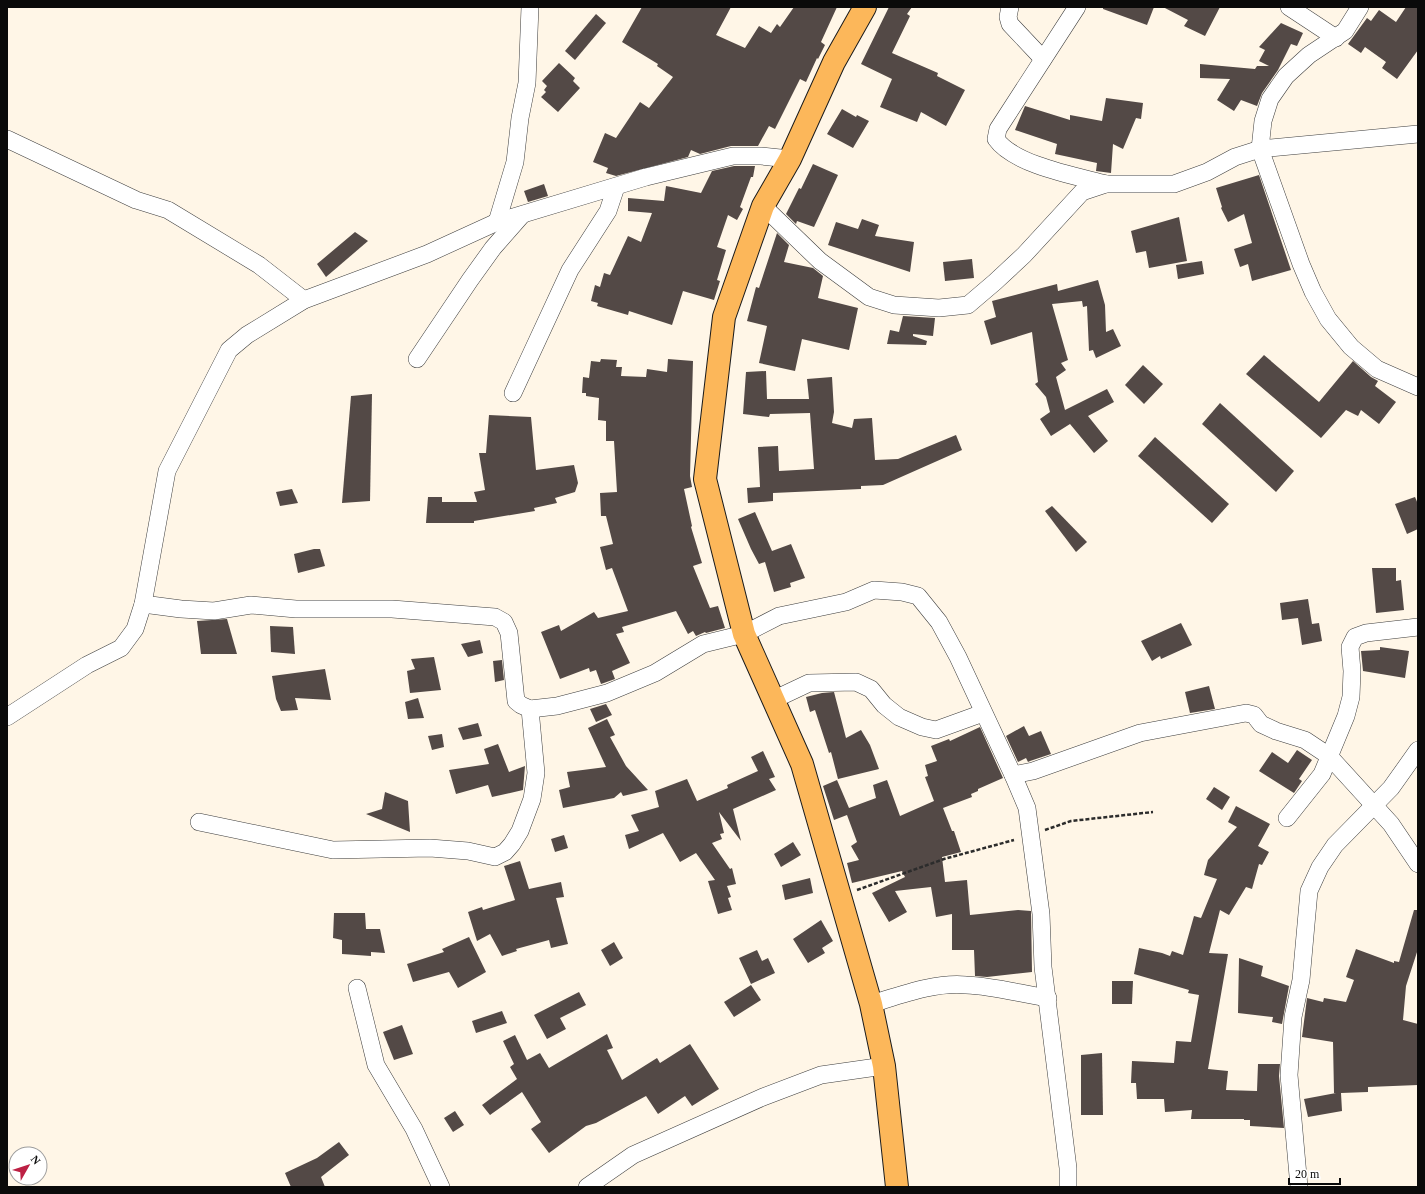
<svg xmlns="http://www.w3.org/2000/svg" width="1425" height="1194" font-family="'Times New Roman',serif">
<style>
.building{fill:#534946}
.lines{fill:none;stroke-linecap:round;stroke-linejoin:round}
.minor-casing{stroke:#3d3d3d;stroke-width:18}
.major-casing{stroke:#1b1b1b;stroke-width:24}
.path{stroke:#2c2c2c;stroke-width:2.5;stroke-dasharray:4 2;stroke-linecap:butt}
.minor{stroke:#fff;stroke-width:17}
.major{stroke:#fcb75a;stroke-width:22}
</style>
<rect width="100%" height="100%" fill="#fff6e7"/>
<g class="building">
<path d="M642,7h89l-15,28 29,13 14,-22 12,7 6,-9 3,3 14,-20h43l-16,35 4,3 -7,14 -1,-1 -11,24 -6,-3 -25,50 -6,-3 -11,20h-27l-31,8 -9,-4 -3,7 -72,19 -10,-3 2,-5 -15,-6 12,-29 11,5 24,-36 9,6 24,-31 -16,-11 1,-2 -36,-22z"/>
<path d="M889,7h23l-5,7 3,2 -18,37 46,20 -1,3 28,14 -19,36 -25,-14 -4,10 -37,-15 12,-28 -31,-15z"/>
<path d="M1103,7h51l-7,18 -44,-16z"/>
<path d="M1163,7h57l-15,29 -21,-10 4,-6z"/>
<path d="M1406,7h12v43l-21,29 -15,-11 4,-6 -21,-15 -4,6 -13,-9 19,-26 4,3 8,-11 17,12z"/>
<path d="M596,14l10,9 -31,37 -10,-9z"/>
<path d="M1281,23l22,10 -6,13 -6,-2 -13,26 -16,23 -5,13 -16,-6 -7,11 -17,-11 13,-21 -30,-1v-14l55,5 2,-3h12l-10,-5 6,-11 -6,-3z"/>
<path d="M559,63l16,15 -2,3 7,7 -22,24 -17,-15 5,-5 -2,-2 3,-4 -5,-5z"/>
<path d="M1106,98l37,5 -2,16 -5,-1 -13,31 -10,-5 -2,29 -15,-2 1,-8 -42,-9 2,-10 -42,-14 10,-24 45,14v-5l32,6z"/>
<path d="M842,109l14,8 1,-2 12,6 -16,27 -26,-14z"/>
<path d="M813,164l25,11 -24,52 -17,-6 -1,3 -10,-10 13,-26 2,1z"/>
<path d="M734,166h21l-2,11h-2l-11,30 3,2 -6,11 -9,-5 -11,32 9,3 -9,30 3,1 -6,19 -31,-9 -11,34 -43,-14 -1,4 -31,-9 1,-3 -7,-2 4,-16 5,2 4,-14 6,2 18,-39 13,6 11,-29 -24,-2v-13l36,3 2,-15 35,7 11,-22z"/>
<path d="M1259,175l32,95 -39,11 -4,-17 -8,3 -6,-18 18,-6 -8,-29 -16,8 -7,-14 1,-1 -6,-19z"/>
<path d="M544,184l4,12 -20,6 -4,-11z"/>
<path d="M1179,217l8,44 -38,7 -3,-17 -10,2 -5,-22z"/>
<path d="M862,219l17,6 -4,11 39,6 -4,30 -82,-27 8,-23 22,7z"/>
<path d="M355,232l13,9 -42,36 -9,-13z"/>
<path d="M777,233l12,12 -5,17 29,6 10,8 -5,22 40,10 -9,42 -47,-11 -7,32 -36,-8 8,-37 -20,-5 9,-34 3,1z"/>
<path d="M972,259l2,19 -29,3 -2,-19z"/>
<path d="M1202,261l2,13 -26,5 -2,-14z"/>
<path d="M1098,280l7,25 1,27 7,-3 8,17 -25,12 -3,-8 -4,1 -2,-45 -4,1 -1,-6 -30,3 16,56 -7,3 5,7 -10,7 9,33 42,-21 7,13 -26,14 20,25 -14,12 -24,-29 -19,12 -11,-17 10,-7 -4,-15 -11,-13 3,-2 -6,-50 -41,13 -7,-24 12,-4 -4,-16 65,-17 1,7z"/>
<path d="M903,316l32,2 -2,18 -20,-2v2l14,5 -1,4 -39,-1 3,-14 9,2z"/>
<path d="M1264,355l55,47 34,-41 18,16 7,4 -3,5 21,16 -17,22 -18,-14 -3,6 -12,-6 -25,28 -75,-64z"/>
<path d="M601,359l16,1 -1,7h6l-1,9 25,1 1,-8 20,3 1,-13 25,2 -3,115 2,11 -8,2 8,37 -1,1 11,36 -9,3 17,42 8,-2 7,22 -19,5 -1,-1 -9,4 -3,-5 -5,3 -12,-23 -54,16 2,5 -8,2 14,29 -18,8 3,8 -14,5 -5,-14 -6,2 -1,-4 -29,11 -19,-47 18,-7 2,6 33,-19 4,6 30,-7 -16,-43 -6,2 -6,-23 13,-3 -7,-28h-5l-1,-23 17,-1 -3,-51h-8v-20l-8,-1 1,-22 -13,-2v-3h-4l1,-16 6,1 2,-17 9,1z"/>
<path d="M1143,365l20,19 -19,20 -19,-19z"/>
<path d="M766,371l1,28h42l-2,-20 25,-2 2,35 -2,11 20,5 2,-9 18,-1 3,42 23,-1 58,-24 6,15 -79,35 -22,1v3l-88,4v8l-25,2 -1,-15 13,-1 -2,-40 20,-1 1,25 35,-2 -4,-56 -40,1 -1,3 -26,-3 3,-42z"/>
<path d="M372,394l-2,107 -28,2 9,-107z"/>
<path d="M1220,403l74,68 -18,21 -74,-68z"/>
<path d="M489,415l42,2 5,53 38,-5 4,18 -3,9 -20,6 2,5 -23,5 1,3 -61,10v2h-48l2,-26h14v5h35l-3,-10 11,-2 -6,-37h7z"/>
<path d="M1155,437l74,67 -17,19 -74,-67z"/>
<path d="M292,489l6,14 -18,3 -4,-14z"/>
<path d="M1415,497l3,7v25l-11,5 -12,-30z"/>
<path d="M1052,506l35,36 -11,10 -31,-41z"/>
<path d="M755,512l17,39 19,-7 14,34 -15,5 1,4 -17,5 -9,-30 -6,2 -8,-15 -13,-30z"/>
<path d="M314,549h6l5,17 -27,7 -4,-19z"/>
<path d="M1372,568h24v13l5,-1 3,30 -28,3z"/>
<path d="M1308,599l4,25 7,-1 3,18 -20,4 -4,-27 -16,2 -2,-17z"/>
<path d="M227,619l10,35h-36l-4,-33z"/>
<path d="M1181,623l11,22 -31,14 -1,-3 -8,5 -11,-20z"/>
<path d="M270,626l23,1 2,27 -24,-2z"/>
<path d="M480,640l3,13 -15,4 -7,-13z"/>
<path d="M1380,647l29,4 -4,27 -42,-7 -2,-20 19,-1z"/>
<path d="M434,657l7,33 -31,3 -3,-22 8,-2 -4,-10z"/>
<path d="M502,660l2,20 -9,2 -2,-21z"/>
<path d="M325,669l6,31 -36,-2 3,12 -17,1 -5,-12 -4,-23z"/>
<path d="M1209,686l6,23 -25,4 -5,-21z"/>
<path d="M834,692l12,46 15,-8 9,15 9,24 -41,10 -7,-27 -2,1 -14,-43 -5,2 -4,-15 16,-4z"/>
<path d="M418,698l6,20 -16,1 -3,-17z"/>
<path d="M606,704l6,11 -16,7 -6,-13z"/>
<path d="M607,719l8,16 -5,2 16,29 22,24 -25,6 -2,-4 -7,6 -51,10 -4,-18 11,-3 -3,-15 39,-5 -18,-39z"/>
<path d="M478,723l4,13 -19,4 -5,-12z"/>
<path d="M1024,726l5,10 12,-5 10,23 -21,7 -2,1 -2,-4 -8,4 -12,-26z"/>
<path d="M980,727l23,51 -25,11v2l-7,3 1,3 -29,11 9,23h2l7,21 -19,5 3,25 22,-2 3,35 48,-5 13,1 1,61 -45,5 -12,-1 -1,-26h-22v-36l-16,3 -5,-30 -36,4 12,21 -18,10 -17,-29 33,-16 -3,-6 -50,12 -5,-20 12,-3 -8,-14 6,-4 -10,-27 -13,5 -11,-34 14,-6 12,28 27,-10 -3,-13 14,-5 13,36 34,-15 -9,-24 3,-1 -3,-11 12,-4 -6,-15 18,-7 1,2z"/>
<path d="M442,734l2,13 -12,3 -4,-14z"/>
<path d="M498,744l11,28 16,-6 -2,24 -31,7 -4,-12 -32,9 -7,-24 40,-6 -5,-15z"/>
<path d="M1297,750l15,10 -13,19 3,2 -8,12 -35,-22 13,-19 16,11z"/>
<path d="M763,751l12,26 -6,2 7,11 -43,19 8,32 -22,-29 5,21 -4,1 2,5 -10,4 18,26 2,-1 4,16 -9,2 4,11 -3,1 4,12 -14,4 -10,-33 7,-1 -19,-27 -16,9 -17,-29 -34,16 -4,-14 14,-4 -8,-16 28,-8 -4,-16 32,-12 10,22 31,-13 -1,-3 31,-14 -7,-14z"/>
<path d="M1214,787l16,10 -8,13 -16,-11z"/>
<path d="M385,792l23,9 2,31 -44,-18 16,-5z"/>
<path d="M1236,806l34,18 -12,22 11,6 -7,13 -3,-1 -7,25 -6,-2 -17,28 -9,-5 -11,43 19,1 -20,115 20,2 -2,19 31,1 1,-27h22l-1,12 5,52 -34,-2v-6h-6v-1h-53l1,-9 -27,2 -1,-13h-27l-1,-16h-5l1,-22 42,2 2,-22 15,1 8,-47 -11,-2 1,-3 -55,-16 5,-26 23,5 8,3 2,-5 11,4 11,-39 7,2 16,-39 -13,-4 4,-15 29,-33 -9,-5z"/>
<path d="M564,835l4,13 -13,4 -4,-13z"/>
<path d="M793,842l8,13 -20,12 -7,-13z"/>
<path d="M520,861l9,28 32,-7 3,15 -8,1 12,46 -17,4 -2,-8 -33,9 1,2 -15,5 -12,-22 -13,7 -9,-29 14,-5 1,3 32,-10 -11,-34z"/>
<path d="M810,878l3,15 -28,7 -3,-15z"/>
<path d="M1414,910h4v39l-12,37 -3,34 15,4v61l-50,2v5l-27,1 1,18 -34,6 -4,-18 32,-6h-2l-1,-51 -31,-5 5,-39 16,4 1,-4 22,4 8,-22 -8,-3 10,-28 38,14v-2l5,1z"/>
<path d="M334,913h31l1,16h14l5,24 -14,-1v4l-29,-2v-14l-9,-2z"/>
<path d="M821,920l12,21 -11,7 3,5 -17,10 -15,-24z"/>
<path d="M469,937l17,35 -28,16 -9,-16 -36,10 -6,-18 37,-12 -2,-3z"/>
<path d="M614,942l9,16 -13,8 -9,-16z"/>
<path d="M757,950l5,11 6,-3 7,15 -24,11 -12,-26z"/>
<path d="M1239,958l24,8 -2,10 28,10 -7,38 -10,-2 1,-5 -35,-4z"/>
<path d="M1112,981h21l-1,23h-20z"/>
<path d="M751,985l10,15 -27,17 -10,-15z"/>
<path d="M579,992l7,13 -26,13 6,11 -19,10 -13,-24z"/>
<path d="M502,1011l5,12 -31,10 -4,-12z"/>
<path d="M402,1025l11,29 -19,6 -11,-28z"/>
<path d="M607,1034l6,14 -6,2 15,30 35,-22 3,5 30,-19 29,45 -27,17 -7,-10 -27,18 -12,-18 -50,27 -10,3 -37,27 -18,-24 10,-7 -19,-30 -32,23 -8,-10 35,-26 -7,-12 4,-3 -11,-23 12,-6 12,25 13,-7 9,15z"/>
<path d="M1102,1053l1,62h-22v-60z"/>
<path d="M455,1111l9,14 -11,7 -9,-14z"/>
<path d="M339,1142l10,13 -28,22 4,10h-34l-6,-14 32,-15z"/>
</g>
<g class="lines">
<defs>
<g id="minor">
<path d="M1010,7l-2,10 2,7 33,35"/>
<path d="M1077,7l-79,122 -2,10c18,26 80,37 110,45"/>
<path d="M1289,7l47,31"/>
<path d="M1360,7l-15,24 -36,24 -23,21 -16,23 -7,22 -3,28 41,115 12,28 15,27 23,28 26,22 41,18"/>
<path d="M7,139l129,61 32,10 91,55 45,35"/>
<path d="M763,206l57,55 49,36 25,8 45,3 29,-3 27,-23 29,-27 58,-63 24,-8h68l33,-12 28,-15 25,-8 158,-15"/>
<path d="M497,222l18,-60 5,-44 7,-35 3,-76"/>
<path d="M417,359l53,-79 23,-32 29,-33"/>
<path d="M513,393l57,-123 38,-59 8,-24"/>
<path d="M143,604l38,5 33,2 37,-6 45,4h96l103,8 9,5 5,11 7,68 5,4 9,4 27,-3 50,-13 48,-20 48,-29 41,-10 35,-18 67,-14 28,-12 28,2 16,4 21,26 19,35 55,118 14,33 14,106 2,53 25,201v19"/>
<path d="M773,700l36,-17 47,-1 15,7 13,16 15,12 23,10 14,3 47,-17"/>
<path d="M7,717l80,-52 34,-17 14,-19 8,-25 24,-133 62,-121 18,-15 57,-35 123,-46 70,-32 149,-45 87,-21h28l29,3"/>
<path d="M1013,775l20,-4 107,-38 106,-20 8,2 7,9 15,7 29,9 24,16 62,68 27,40"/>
<path d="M1287,818l35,-44 24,-58 5,-19 1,-26 -2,-24 5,-10 11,-4 52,-6"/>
<path d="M199,822l134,28 97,-2 38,3 27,6 10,-5 7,-8 8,-13 12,-32 4,-26 -6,-64"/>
<path d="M357,988l19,77 38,64 27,58"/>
<path d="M871,1004c30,-9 64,-22 95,-19 28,1 55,9 82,13"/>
<path d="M587,1187l46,-32 130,-58 58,-22 63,-9"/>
<path d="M1299,1187l-10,-112 4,-58 8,-37 8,-89 11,-24 15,-22 56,-57 27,-38"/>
</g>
<path id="major" d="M865,7l-31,55 -44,97 -27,47 -39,111 -19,162 39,155 58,130 69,240 13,62 13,121"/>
</defs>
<use href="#minor" class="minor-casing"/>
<use href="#major" class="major-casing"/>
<g class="path">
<path d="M1045,830l26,-9 82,-9"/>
<path d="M857,890l87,-31 70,-19"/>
</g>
<use href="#minor" class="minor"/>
<use href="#major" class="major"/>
</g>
<rect width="1425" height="1194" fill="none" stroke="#0a0a0a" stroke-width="16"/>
<g transform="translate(28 1166) rotate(51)"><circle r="19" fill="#ffffff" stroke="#9d9d9d"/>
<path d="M0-3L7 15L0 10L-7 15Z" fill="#bc2044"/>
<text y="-6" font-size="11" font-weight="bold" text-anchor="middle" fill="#0a0a0a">N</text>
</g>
<path d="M1289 1178v6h51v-6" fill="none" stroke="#0a0a0a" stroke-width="2"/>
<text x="1295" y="1178" font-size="12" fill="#0a0a0a" stroke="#ffffff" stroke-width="3" paint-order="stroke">20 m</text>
</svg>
